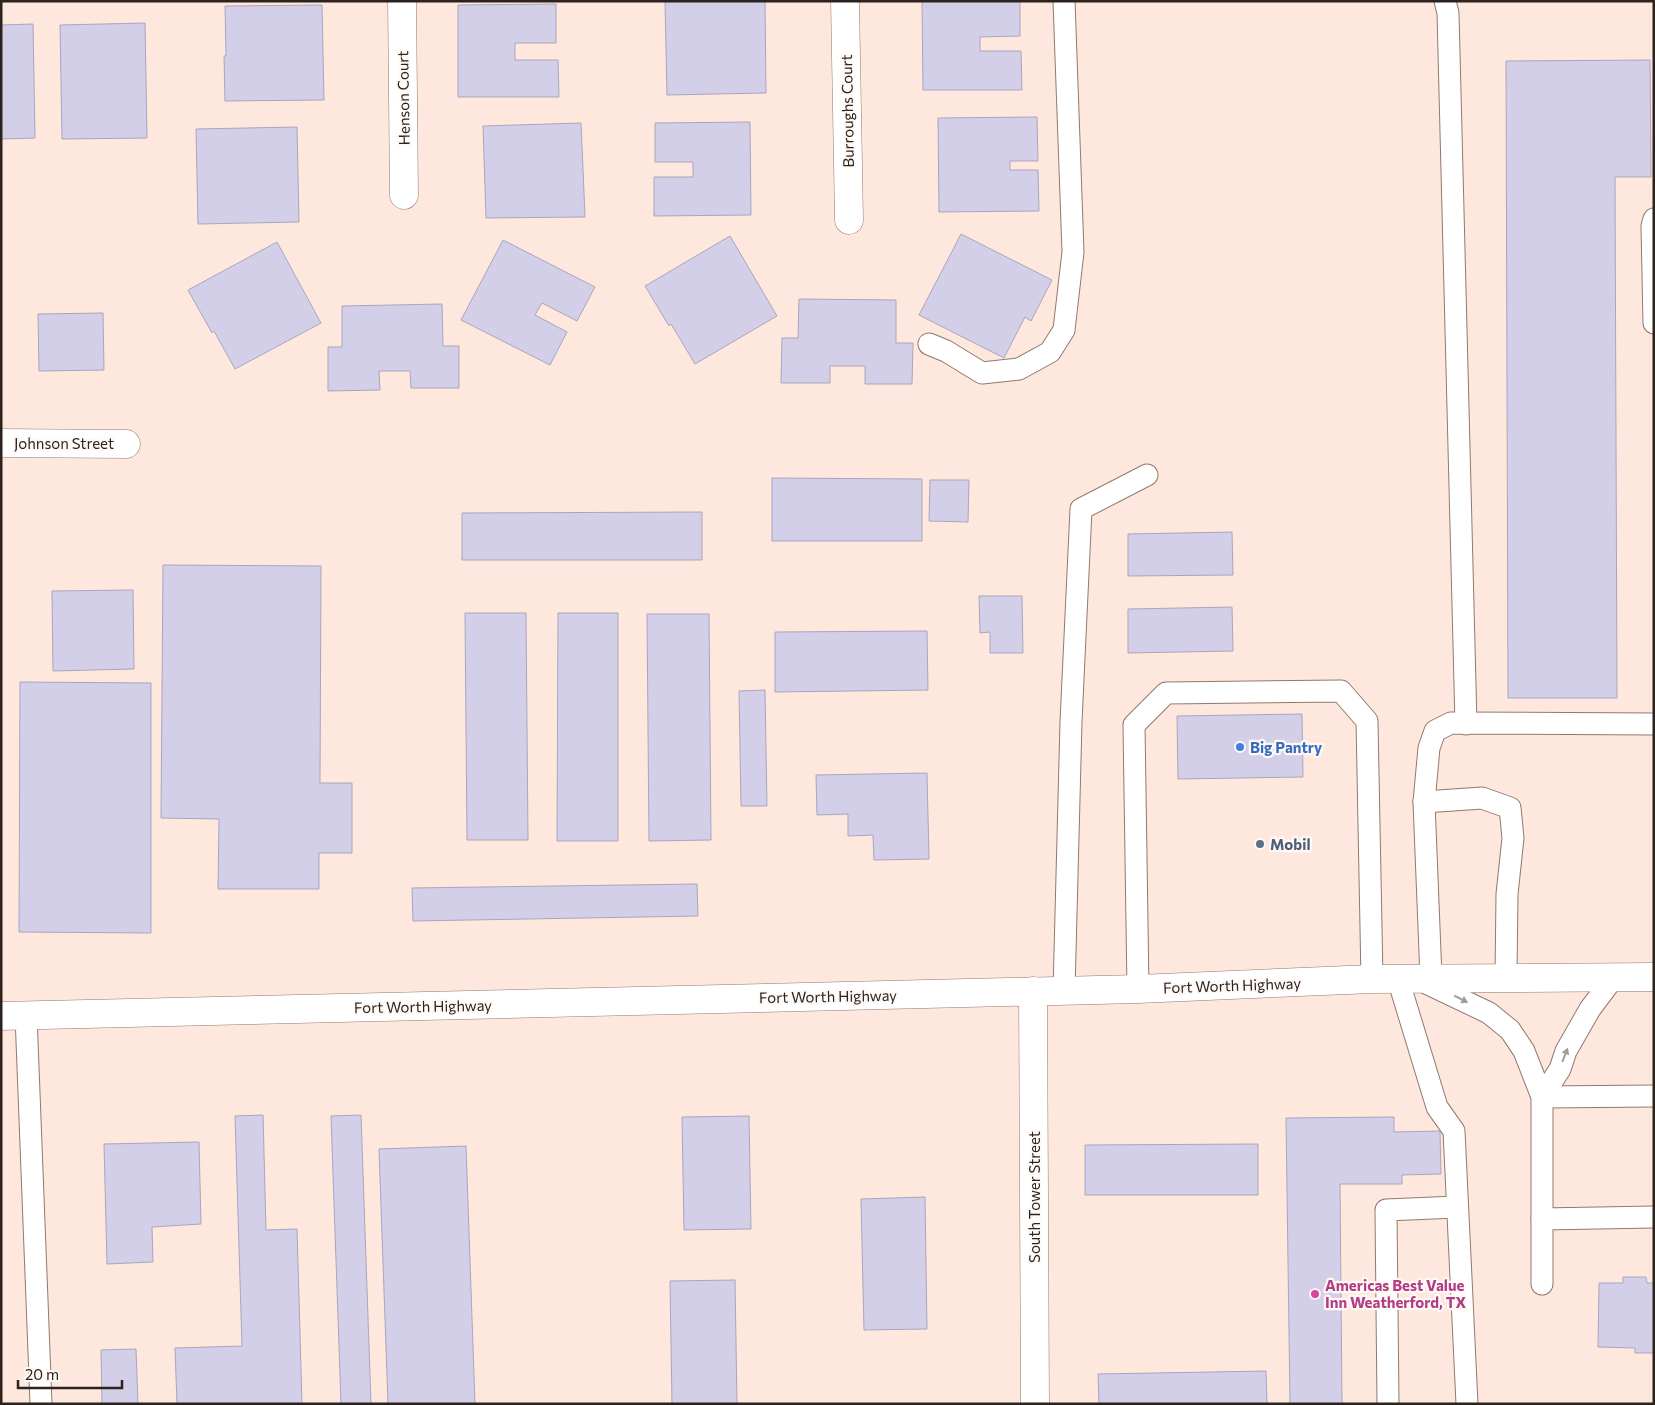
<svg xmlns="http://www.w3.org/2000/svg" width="1655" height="1405" font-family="Commissioner,sans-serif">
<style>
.building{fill:#d4cfe8;stroke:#a9a5bd}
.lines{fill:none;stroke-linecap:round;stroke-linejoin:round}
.service-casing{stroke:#91796d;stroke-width:23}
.minor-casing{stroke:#91796d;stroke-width:29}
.primary-casing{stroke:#91796d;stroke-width:29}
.service{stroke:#fff;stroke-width:21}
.minor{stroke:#fff;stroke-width:28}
.primary{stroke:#fff;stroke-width:28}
.oneway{fill:#a09c9a}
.shop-dot{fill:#3f7fe0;stroke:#fff9f6;stroke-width:2}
.service-dot{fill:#5c6f8a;stroke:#fff9f6;stroke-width:2}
.hotel-dot{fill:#d1479c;stroke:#fff9f6;stroke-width:2}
.labels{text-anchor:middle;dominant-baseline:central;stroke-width:4.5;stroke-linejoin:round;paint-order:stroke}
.street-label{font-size:15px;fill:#2c231e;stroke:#fff9f6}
.shop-label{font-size:15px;font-weight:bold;fill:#366cbe;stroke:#fff9f6;text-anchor:start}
.service-label{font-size:15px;font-weight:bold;fill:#4e5e75;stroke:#fff9f6;text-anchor:start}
.hotel-label{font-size:15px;font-weight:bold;fill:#b23c85;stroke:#fff9f6;text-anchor:start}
</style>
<rect width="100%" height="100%" fill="#fee8dd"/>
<g class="building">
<path d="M665,1h100l1,92 -99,2z"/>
<path d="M922,1h98v35l-40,1v14h41l1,39h-99z"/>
<path d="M556,4v39h-41v17h43l1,37h-101v-92z"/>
<path d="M322,5l2,95 -99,1 -1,-45h2l-1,-50z"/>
<path d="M145,23l2,115 -85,1 -2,-114z"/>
<path d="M33,24l2,114 -34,1v-114z"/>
<path d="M1650,60l1,117h-36l2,521h-109l-2,-637z"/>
<path d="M1037,117l1,44h-28v9h28l1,41 -100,1 -1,-94z"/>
<path d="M750,122l1,93 -97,1v-39h39v-15h-38v-39z"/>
<path d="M581,123l4,94 -99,1 -3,-92z"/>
<path d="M297,127l2,95 -101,2 -2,-95z"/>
<path d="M961,234l91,46 -21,41 -6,-4 -21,41 -85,-43z"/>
<path d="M730,236l47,80 -82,48 -24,-40 -2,2 -24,-40z"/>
<path d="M503,240l92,47 -18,34 -35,-18 -7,12 32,17 -17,33 -89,-45z"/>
<path d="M277,242l44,81 -86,46 -21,-38 -2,2 -24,-43z"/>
<path d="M799,299l97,1v43h17l-1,41h-47v-18h-35v17h-49l1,-45h16z"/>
<path d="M442,304l1,42h16v42h-48l-1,-17h-31l1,19 -52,1v-44h14v-41z"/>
<path d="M103,313l1,57 -65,1 -1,-57z"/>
<path d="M772,478l150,1v62h-150z"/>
<path d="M930,480h39l-1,42 -39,-1z"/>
<path d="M702,512v48h-240v-47z"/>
<path d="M1232,532l1,43 -105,1v-42z"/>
<path d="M163,565l158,1 -1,217h32v70h-33v36h-101l1,-70 -58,-1z"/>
<path d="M133,590l1,79 -81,2 -1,-80z"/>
<path d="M979,596h43l1,57h-33v-21l-10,1z"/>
<path d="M1232,607l1,44 -105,2v-44z"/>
<path d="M465,613h61l2,227h-61z"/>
<path d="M558,613h60v228h-61z"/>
<path d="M647,614h62l2,226 -62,1z"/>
<path d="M927,631l1,59 -153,2v-60z"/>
<path d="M20,682l131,1v250l-132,-1z"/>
<path d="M765,690l2,116h-26l-2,-115z"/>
<path d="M1302,714l1,63 -125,2 -1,-63z"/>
<path d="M927,773l2,86 -55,1 -1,-25 -25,1v-22l-31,1 -1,-40z"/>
<path d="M697,884l1,32 -285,5 -1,-33z"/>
<path d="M263,1115l3,115 31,-1 5,175h-125l-2,-56 67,-2 -7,-230z"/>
<path d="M361,1115l10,289h-30l-10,-288z"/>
<path d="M749,1116l2,113 -67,1 -2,-113z"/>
<path d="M1394,1117v15l46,-1 1,43 -39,1v9h-62l2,220h-52l-4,-286z"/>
<path d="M199,1142l2,82 -49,3 1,35 -46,2 -3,-120z"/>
<path d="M1258,1144v51h-173v-50z"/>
<path d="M466,1146l9,258h-87l-9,-255z"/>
<path d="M925,1197l2,132 -63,1 -3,-131z"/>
<path d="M1623,1277h23l1,6h7v70h-19v-5l-37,-1 1,-64h24z"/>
<path d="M735,1280l2,124h-65l-2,-123z"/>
<path d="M136,1349l2,55h-36l-1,-54z"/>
<path d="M1266,1371l1,33h-168l-1,-30z"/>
</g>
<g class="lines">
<defs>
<g id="service">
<path d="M1445,1l3,12 18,711"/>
<path d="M1654,219l-2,7 2,97"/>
<path d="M929,344l17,7 36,22 37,-4 31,-17 14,-22 9,-78 -9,-251"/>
<path d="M1424,802l58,-4 28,10 3,30 -6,56 -1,83"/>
<path d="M1431,978l-7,-176 5,-54 6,-17 16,-8 203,1"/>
<path d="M1398,979l39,128 17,24 13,273"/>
<path d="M1422,981l67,32 21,17 14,21 18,46v122l112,-2"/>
<path d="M1138,989l-4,-264 32,-32 175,-2 26,30 5,258"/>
<path d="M1064,991l7,-269 10,-213 66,-34"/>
<path d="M26,1015l15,389"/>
<path d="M1542,1097l18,-28 6,-18 24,-42 24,-32"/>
<path d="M1542,1097l112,-1"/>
<path d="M1542,1219v65"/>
<path d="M1388,1404l-2,-194 71,-3"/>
</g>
<g id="minor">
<path d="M402,1l2,194"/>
<path d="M845,1l4,219"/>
<path d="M1,443l125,1"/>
<path d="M1033,991l2,413"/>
</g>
<path id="primary" d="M1,1016l1137,-27 234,-10 282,-2"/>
</defs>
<use href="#service" class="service-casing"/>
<use href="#minor" class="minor-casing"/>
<use href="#primary" class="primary-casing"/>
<use href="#service" class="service"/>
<use href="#minor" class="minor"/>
<use href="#primary" class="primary"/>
</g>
<defs><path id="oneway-solid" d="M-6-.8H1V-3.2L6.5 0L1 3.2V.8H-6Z" transform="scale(1.25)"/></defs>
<g class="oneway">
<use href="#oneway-solid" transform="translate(1461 999) rotate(27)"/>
<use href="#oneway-solid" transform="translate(1565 1055) rotate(-69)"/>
</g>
<circle class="shop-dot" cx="1240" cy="747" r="5"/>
<circle class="service-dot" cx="1260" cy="844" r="5"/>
<circle class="hotel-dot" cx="1315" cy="1294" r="5"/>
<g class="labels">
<g class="street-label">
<text transform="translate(403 98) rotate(-91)">Henson Court</text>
<text transform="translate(847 111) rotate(-91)">Burroughs Court</text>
<text x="64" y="443">Johnson Street</text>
<text transform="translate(1232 985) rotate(-2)">Fort Worth Highway</text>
<text transform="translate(828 996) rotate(-1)">Fort Worth Highway</text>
<text transform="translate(423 1006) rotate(-1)">Fort Worth Highway</text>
<text transform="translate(1034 1197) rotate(-90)">South Tower Street</text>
</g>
<g class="shop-label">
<text x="1250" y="747">Big Pantry</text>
</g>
<g class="service-label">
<text x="1270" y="844">Mobil</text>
</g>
<g class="hotel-label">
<text x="1325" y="1285">Americas Best Value<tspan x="1325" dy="17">Inn Weatherford, TX</tspan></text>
</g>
</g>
<rect width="1655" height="1405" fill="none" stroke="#2c231e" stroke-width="5"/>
<path d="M18 1380v8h104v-8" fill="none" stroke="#2c231e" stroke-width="2.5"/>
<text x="25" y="1380" font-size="15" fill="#2c231e" stroke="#fff9f6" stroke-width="4" paint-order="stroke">20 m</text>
</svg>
